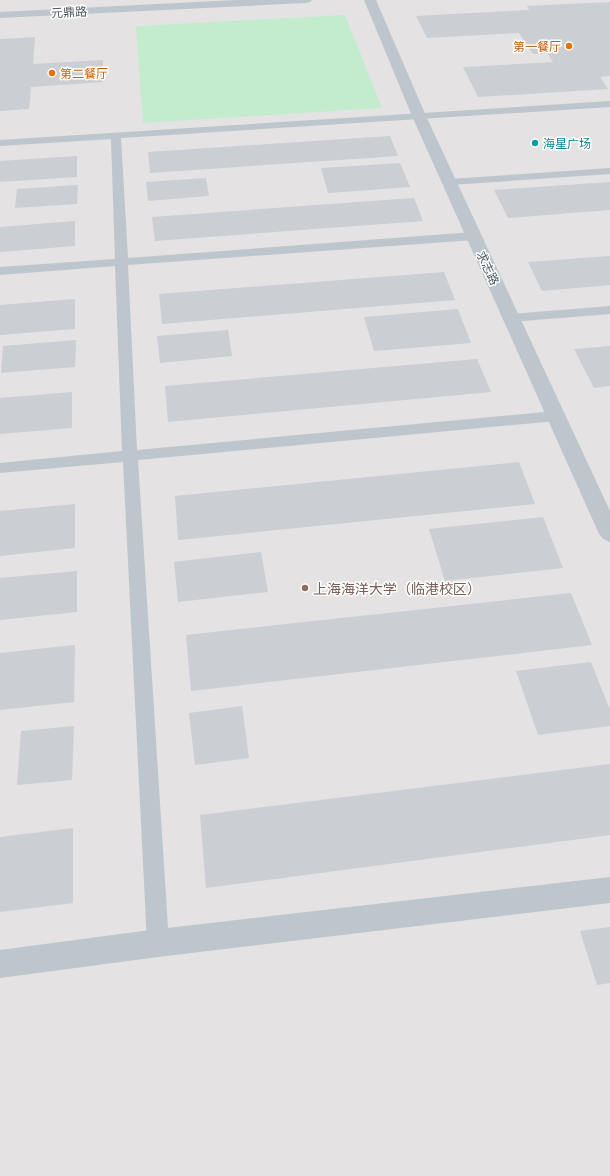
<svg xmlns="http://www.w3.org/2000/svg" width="610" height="1176" font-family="Lato,'Noto Sans SC',sans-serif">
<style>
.education{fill:#e4e2e2}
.green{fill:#c3eccf}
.building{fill:#cbced3}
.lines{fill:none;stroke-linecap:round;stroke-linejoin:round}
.lane{fill:#bdc6cc;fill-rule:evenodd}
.street{fill:#bdc6cc;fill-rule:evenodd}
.food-dot{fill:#e8710a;stroke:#fff;stroke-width:1.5}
.culture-dot{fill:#0f9aa8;stroke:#fff;stroke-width:1.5}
.education-dot{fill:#8d6e63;stroke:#fff;stroke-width:1.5}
.labels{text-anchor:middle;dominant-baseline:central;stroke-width:3;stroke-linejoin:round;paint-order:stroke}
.far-street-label{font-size:12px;fill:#4a565d;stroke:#fff}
.far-food-label{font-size:12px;fill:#c56008;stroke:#fff;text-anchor:end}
.far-culture-label{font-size:12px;fill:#0d838f;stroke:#fff;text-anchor:start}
.education-label{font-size:14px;fill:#785e54;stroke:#fff;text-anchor:start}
</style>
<rect width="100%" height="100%" fill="#f3f1f1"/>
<rect class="education" x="0" y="0" width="610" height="1176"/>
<path class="green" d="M345,15l37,93 -239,15 -7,-97z"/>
<g class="building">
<path d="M610,2v74l-10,1 8,12 -130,8 -15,-30 90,-5 -6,-9 -14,1 -14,-21 -92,5 -11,-22 113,-6 -2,-4z"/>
<path d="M35,37l-2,27 70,-4v22l-72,5 -2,22 -29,2v-72z"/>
<path d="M390,136l8,20 -248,17 -2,-21z"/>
<path d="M77,156v21l-77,5v-21z"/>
<path d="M400,163l10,24 -82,6 -7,-25z"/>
<path d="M206,178l3,18 -61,5 -2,-19z"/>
<path d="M610,182v28l-102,8 -14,-28z"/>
<path d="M78,185l-1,19 -62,4 2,-19z"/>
<path d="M414,198l9,23 -268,20 -3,-24z"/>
<path d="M75,221v25l-75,6v-25z"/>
<path d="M610,256v29l-68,6 -14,-29z"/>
<path d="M444,272l11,28 -293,24 -3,-30z"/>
<path d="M75,299v30l-75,6v-30z"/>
<path d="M458,309l13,34 -97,8 -10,-34z"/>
<path d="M228,330l4,26 -72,7 -3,-27z"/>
<path d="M76,340l-1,27 -74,6 2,-27z"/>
<path d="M610,346v40l-16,2 -20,-39z"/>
<path d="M477,359l14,33 -323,30 -3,-36z"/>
<path d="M72,392v36l-72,6v-36z"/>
<path d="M519,462l16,42 -357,36 -3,-44z"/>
<path d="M75,504v44l-75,8v-45z"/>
<path d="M543,517l20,51 -118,13 -16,-52z"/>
<path d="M261,552l7,40 -90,10 -4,-40z"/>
<path d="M77,571v41l-77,8v-42z"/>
<path d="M571,593l21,52 -401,46 -5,-56z"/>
<path d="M75,645l-1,57 -74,8v-57z"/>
<path d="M591,662l19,48v16l-72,9 -22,-64z"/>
<path d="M242,706l7,52 -54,7 -6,-52z"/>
<path d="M74,726l-2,54 -55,5 4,-54z"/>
<path d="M610,764v71l-404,53 -6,-73z"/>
<path d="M73,828v75l-73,9v-75z"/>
<path d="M610,927v56l-13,2 -17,-54z"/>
</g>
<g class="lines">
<g class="lane">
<path d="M610,101v6l-489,31 7,120 346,-26 4,1 2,3 -2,3 -4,1 -346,25 9,185 419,-39 5,2 2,3 -2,3 -5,2 -418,39 31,483 -3,8 -8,3 -8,-3 -3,-8 -24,-481 -123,11v-10l122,-12 -7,-185 -115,9v-8l115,-8 -4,-120 -111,7v-6z"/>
<path d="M610,168v6l-160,11 -4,-1 -2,-2 2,-2 4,-1z"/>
<path d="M610,306v8l-99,8 -5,-1 -2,-3 2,-3 5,-1z"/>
</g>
<g class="street">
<path d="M236,0h76l-2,2 -4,1 -306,15v-6z"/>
<path d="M364,0h12l50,116 184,395v31l-7,-3 -4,-5 -187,-418z"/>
<path d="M610,877v26l-452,54 -158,21v-28l158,-21z"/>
</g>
</g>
<g class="food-dot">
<circle cx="569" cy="46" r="4"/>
<circle cx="52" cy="73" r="4"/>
</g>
<circle class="culture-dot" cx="535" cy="143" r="4"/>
<circle class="education-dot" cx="305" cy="588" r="4"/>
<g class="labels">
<g class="far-street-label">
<text transform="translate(69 12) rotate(-3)">元鼎路</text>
<text transform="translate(488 268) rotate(65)">求志路</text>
</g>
<g class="far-food-label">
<text x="561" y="46">第一餐厅</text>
<text x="60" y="73" text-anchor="start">第二餐厅</text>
</g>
<g class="far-culture-label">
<text x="543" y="143">海星广场</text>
</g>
<g class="education-label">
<text x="313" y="588">上海海洋大学（临港校区）</text>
</g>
</g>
</svg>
